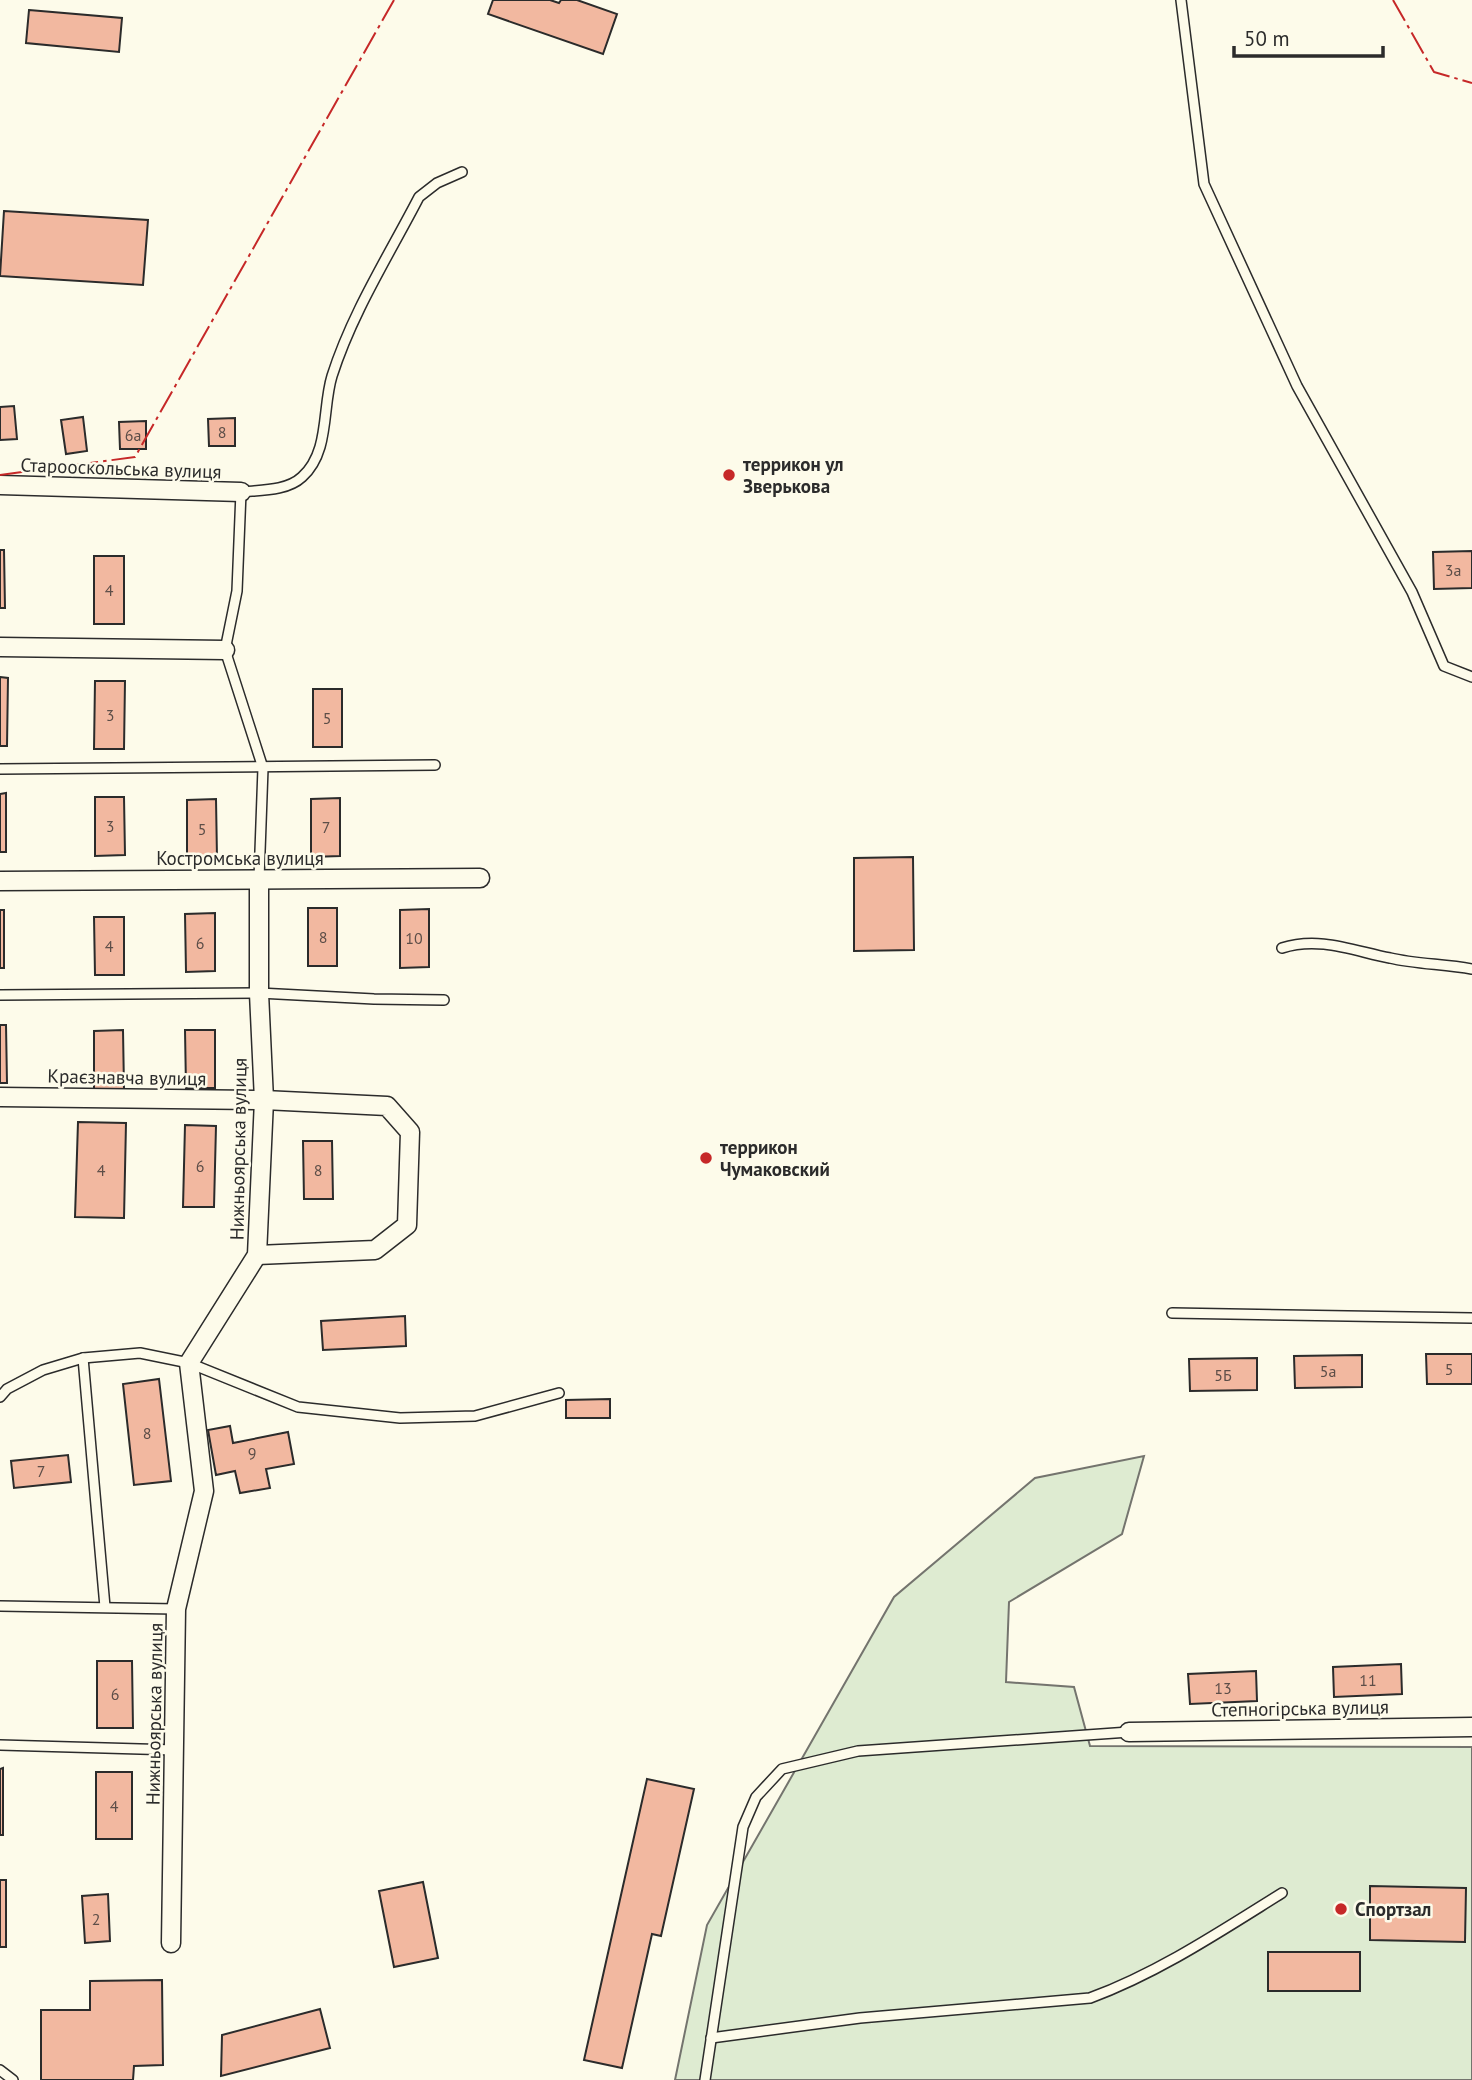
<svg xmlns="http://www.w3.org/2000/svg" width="1472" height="2080" font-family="'PT Sans',sans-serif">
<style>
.green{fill:#deebd1;stroke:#74746e;stroke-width:2}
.building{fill:#f2b8a0;stroke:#2b2b2b;stroke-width:2}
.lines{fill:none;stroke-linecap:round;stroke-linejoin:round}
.lane-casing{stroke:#2b2b2b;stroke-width:12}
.street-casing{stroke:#2b2b2b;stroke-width:21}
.lane{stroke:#fdfbea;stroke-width:9}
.street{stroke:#fdfbea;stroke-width:18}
.power{stroke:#c62828;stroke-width:2;stroke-dasharray:24 5 3.5 5;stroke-linecap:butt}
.poi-dot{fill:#c62828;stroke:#fdfbea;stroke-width:2.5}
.labels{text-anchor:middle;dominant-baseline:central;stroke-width:5;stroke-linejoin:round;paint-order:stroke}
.number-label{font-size:16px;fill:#5d4e48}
.poi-label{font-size:19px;font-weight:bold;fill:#2b2b2b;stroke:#fdfbea;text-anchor:start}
.street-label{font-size:19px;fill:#2b2b2b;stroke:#fdfbea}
</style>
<rect width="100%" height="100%" fill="#fdfbea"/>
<path class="green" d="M1144,1456l-22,78 -113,68 -3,80 68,5 16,59 382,1v333h-797l32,-155 187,-328 141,-119z"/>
<g class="building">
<path d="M493,0h57l9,3 2,-3h16l40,14 -14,40 -115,-40z"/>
<path d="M29,10l93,8 -3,34 -93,-9z"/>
<path d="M4,211l144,9 -5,65 -143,-9z"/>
<path d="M14,406l3,33 -17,1v-33z"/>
<path d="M83,417l4,34 -21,3 -5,-34z"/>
<path d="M235,418v28h-26l-1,-27z"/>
<path d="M146,421v28h-26l-1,-27z"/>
<path d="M0,550h4l1,58h-5z"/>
<path d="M1472,551v37l-38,1 -1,-37z"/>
<rect x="94" y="556" width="30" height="68"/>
<path d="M0,677l8,1 -1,68h-7z"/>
<path d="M95,681h30l-1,68h-30z"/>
<rect x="313" y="689" width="29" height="58"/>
<path d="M6,793v59h-6v-58z"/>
<path d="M95,797h29l1,58 -30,1z"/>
<path d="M340,798v58l-29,1v-58z"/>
<path d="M216,799l1,59h-30v-58z"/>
<path d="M913,857l1,93 -60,1v-93z"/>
<rect x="308" y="908" width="29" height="58"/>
<path d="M429,909v58l-29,1v-58z"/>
<rect x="0" y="910" width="4" height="58"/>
<path d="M215,913v58l-29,1 -1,-58z"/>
<path d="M94,917h30v58h-29z"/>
<path d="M0,1025h6l1,58h-7z"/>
<path d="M123,1030l1,59h-30v-58z"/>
<path d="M185,1030h30v58h-29z"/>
<path d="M78,1122l48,1 -2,95 -49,-1z"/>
<path d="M185,1125l31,1 -2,81h-31z"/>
<path d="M303,1141h29l1,58h-29z"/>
<path d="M405,1316l1,30 -83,4 -2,-29z"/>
<path d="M1426,1354h46v30h-45z"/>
<path d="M1362,1355v32l-67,1 -1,-32z"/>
<path d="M1257,1358v32l-67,1 -1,-32z"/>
<path d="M159,1379l12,102 -37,4 -11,-101z"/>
<path d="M610,1399v19h-44v-18z"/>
<path d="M230,1426l3,17 55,-11 6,32 -28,5 4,19 -30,5 -5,-22 -19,4 -8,-45z"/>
<path d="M68,1455l3,27 -57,6 -3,-27z"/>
<path d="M97,1661h35l1,67h-36z"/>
<path d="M1401,1664l1,30 -68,3 -1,-30z"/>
<path d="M1256,1671l1,30 -67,3 -2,-30z"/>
<path d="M3,1768v67h-3v-66z"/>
<rect x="96" y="1772" width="36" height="67"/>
<path d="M647,1779l47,10 -33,147 -9,-2 -30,134 -38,-8z"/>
<rect x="0" y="1880" width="6" height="67"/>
<path d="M423,1882l15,76 -44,9 -15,-76z"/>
<path d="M1370,1886l96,2 -1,54 -95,-2z"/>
<path d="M108,1894l2,47 -25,2 -3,-47z"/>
<rect x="1268" y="1952" width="92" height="39"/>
<path d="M162,1980l1,85 -29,1 -1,14h-92v-70h49v-29z"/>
<path d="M320,2009l10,39 -109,28 1,-41z"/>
</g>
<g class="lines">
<defs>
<g id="lane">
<path d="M1181,0l23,184 93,202 115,206 32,74 28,11"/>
<path d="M0,769l435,-4"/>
<path d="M259,879l4,-111 -38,-118 12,-59 4,-99c20,-2 46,-1 61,-15 28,-25 20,-69 30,-101 20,-63 57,-121 87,-179l18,-14 25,-11"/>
<path d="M1282,948c37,-12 72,3 108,10 25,6 55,6 82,11"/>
<path d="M0,995l259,-2 115,6 70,1"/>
<path d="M1172,1313l300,5"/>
<path d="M83,1358l22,249"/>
<path d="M0,1397l7,-8 36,-19 40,-12 57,-5 49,10 109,44 102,11 75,-2 84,-23"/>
<path d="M0,1606l176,3"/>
<path d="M0,1745l175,5"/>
<path d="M711,2038l149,-20 230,-20c68,-25 131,-67 192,-105"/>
<path d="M0,2070l13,10"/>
<path d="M705,2080l38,-253 13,-30 26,-28 76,-18 271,-19"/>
</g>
<g id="street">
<path d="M0,485l241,7"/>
<path d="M0,647l225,3"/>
<path d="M0,881l480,-3"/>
<path d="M0,1097l264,3 123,6 23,26 -3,93 -32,25 -118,5"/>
<path d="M1129,1732l343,-5"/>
<path d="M171,1943l5,-334 28,-118 -15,-128 68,-108 7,-155 -5,-107v-114"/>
</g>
</defs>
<use href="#lane" class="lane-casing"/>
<use href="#street" class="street-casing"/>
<use href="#lane" class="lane"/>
<use href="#street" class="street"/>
<g class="power">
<path d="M1393,0l41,72 38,11"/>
<path d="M0,475l135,-18 259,-457"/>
</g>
</g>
<g class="poi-dot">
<circle cx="729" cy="475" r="7"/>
<circle cx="706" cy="1158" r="7"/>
<circle cx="1341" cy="1909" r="7"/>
</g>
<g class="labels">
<g class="number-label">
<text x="222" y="432">8</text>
<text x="133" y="435">6а</text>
<text x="1453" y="570">3а</text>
<text x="109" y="590">4</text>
<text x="110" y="715">3</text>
<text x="327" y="718">5</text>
<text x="110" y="826">3</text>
<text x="326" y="827">7</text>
<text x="202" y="829">5</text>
<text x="323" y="937">8</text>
<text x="414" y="938">10</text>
<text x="200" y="943">6</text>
<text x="109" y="946">4</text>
<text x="200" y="1166">6</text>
<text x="101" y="1170">4</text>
<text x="318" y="1170">8</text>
<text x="1449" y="1369">5</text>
<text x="1328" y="1371">5а</text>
<text x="1223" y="1375">5Б</text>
<text x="147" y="1433">8</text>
<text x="252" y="1453">9</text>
<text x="41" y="1471">7</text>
<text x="1368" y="1680">11</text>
<text x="1223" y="1688">13</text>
<text x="115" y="1694">6</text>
<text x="114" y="1806">4</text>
<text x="96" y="1919">2</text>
</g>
<g class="poi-label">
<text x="743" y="464">террикон ул<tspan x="743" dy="22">Зверькова</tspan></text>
<text x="720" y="1147">террикон<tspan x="720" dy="22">Чумаковский</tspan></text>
<text x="1355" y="1909">Спортзал</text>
</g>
<g class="street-label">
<text transform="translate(121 468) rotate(2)">Старооскольська вулиця</text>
<text x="240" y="858">Костромська вулиця</text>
<text transform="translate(127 1077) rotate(1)">Краєзнавча вулиця</text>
<text transform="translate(238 1149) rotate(-89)">Нижньоярська вулиця</text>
<text transform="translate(1300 1708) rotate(-1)">Степногірська вулиця</text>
<text transform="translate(154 1714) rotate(-89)">Нижньоярська вулиця</text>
</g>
</g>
<path d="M1234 46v10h149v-10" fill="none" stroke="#2b2b2b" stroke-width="3.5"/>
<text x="1244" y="46" font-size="21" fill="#2b2b2b" stroke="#fdfbea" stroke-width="5" paint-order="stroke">50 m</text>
</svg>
